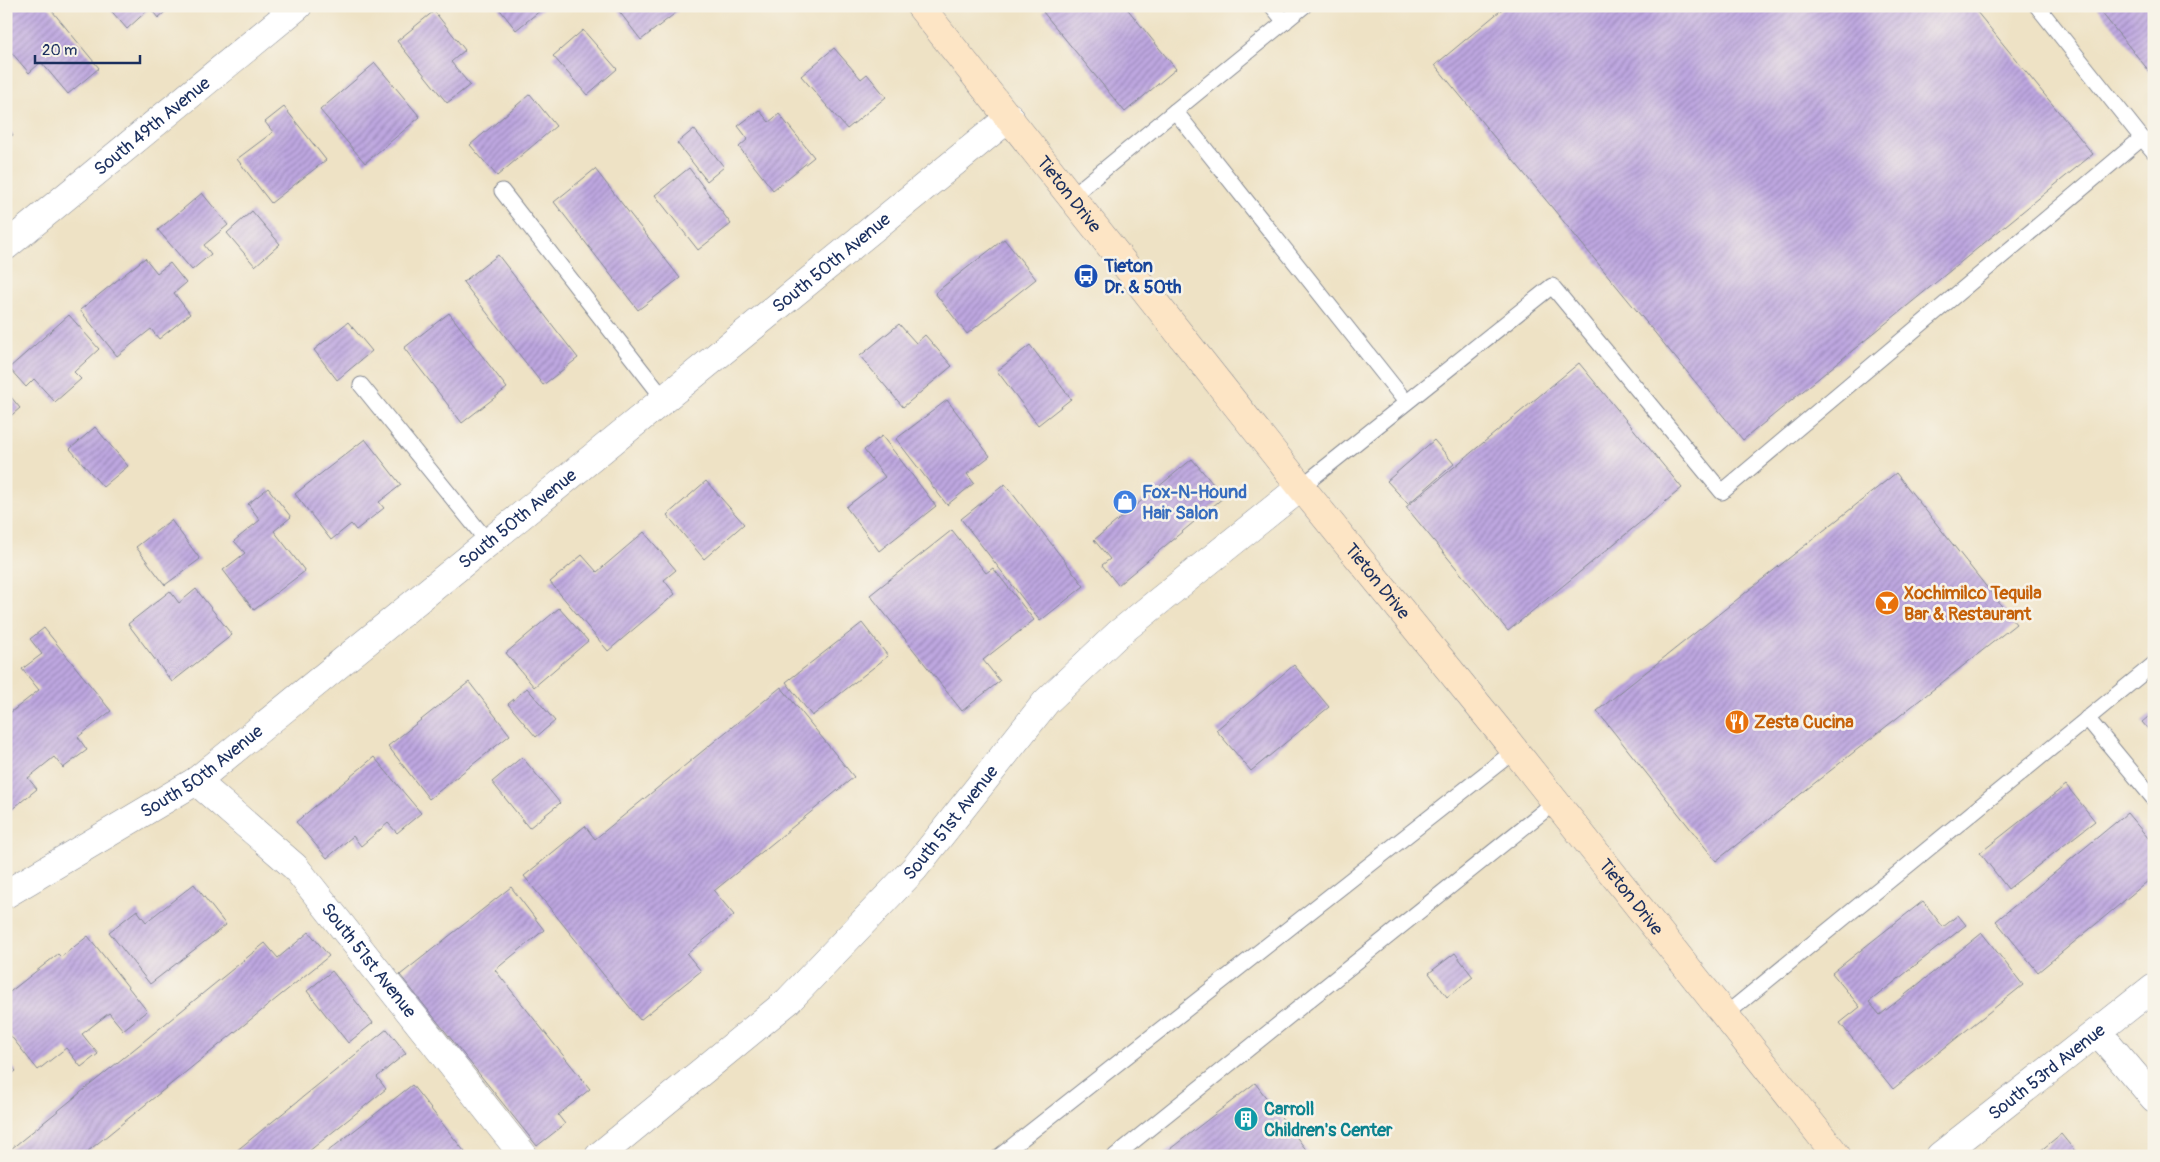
<svg xmlns="http://www.w3.org/2000/svg" width="2160" height="1162" font-family="Pangolin,sans-serif">
<style>
.building{fill:url(#building-hatch)}
.lines{fill:none;stroke-linecap:round;stroke-linejoin:round}
.lane-casing{stroke:#848892;stroke-width:17}
.street-casing{stroke:#848892;stroke-width:29}
.secondary-casing{stroke:#848892;stroke-width:29}
.lane{stroke:#fff;stroke-width:15}
.street{stroke:#fff;stroke-width:28}
.secondary{stroke:#fde5c5;stroke-width:28}
.labels{text-anchor:middle;dominant-baseline:central;stroke-width:5;stroke-linejoin:round;paint-order:stroke}
.street-label{font-size:18px;fill:#1b2f5e;stroke:#f7f3e8}
.transit-label{font-size:18px;font-weight:bold;fill:#164399;stroke:#f7f3e8;text-anchor:start}
.shop-label{font-size:18px;font-weight:bold;fill:#366cbe;stroke:#f7f3e8;text-anchor:start}
.food-label{font-size:18px;font-weight:bold;fill:#c56008;stroke:#f7f3e8;text-anchor:start}
.culture-label{font-size:18px;font-weight:bold;fill:#0d838f;stroke:#f7f3e8;text-anchor:start}
</style>
<defs>
<pattern id="building-hatch" width="6" height="6" patternUnits="userSpaceOnUse" patternTransform="scale(1.25)"><rect width="6" height="6" fill="#bea7e0"/><path d="M-1 1l2-2M0 6l6-6M5 7l2-2" fill="none" stroke="#9a88b9"/></pattern>
</defs>
<rect width="100%" height="100%" fill="#f7f3e8"/>
<filter id="ink" filterUnits="userSpaceOnUse"><feTurbulence type="fractalNoise" baseFrequency=".02" numOctaves="2"/><feDisplacementMap in="SourceGraphic" scale="10" xChannelSelector="R" yChannelSelector="G"/><feConvolveMatrix kernelMatrix="1 2 1 2 8 2 1 2 1" color-interpolation-filters="sRGB"/></filter>
<filter id="wash" filterUnits="userSpaceOnUse"><feTurbulence type="fractalNoise" baseFrequency=".0096" numOctaves="4" result="noise"/><feDisplacementMap in="SourceGraphic" scale="20" xChannelSelector="R" yChannelSelector="G"/><feGaussianBlur stdDeviation="1.12" result="paint"/><feColorMatrix in="noise" values="0 0 0 0 0 0 0 0 0 0 0 0 0 0 0 0 0 1.4 0 .05"/><feComposite in="paint" operator="in"/></filter>
<g filter="url(#wash)">
<rect width="100%" height="100%" fill="#eee2c5"/>
<g id="blocks">
<g class="building">
<path d="M6,6h42l51,62 -31,26 -27,-32 -12,11 -23,-27z"/>
<path d="M107,6h65l-14,12 -8,-10 -23,21z"/>
<path d="M497,6h49l-30,24z"/>
<path d="M615,6h60l3,5 -37,29z"/>
<path d="M1050,6h75l51,63 -51,43 -82,-100z"/>
<path d="M1506,6h466l121,148 -350,286 -308,-375z"/>
<path d="M2096,6h58v71z"/>
<path d="M434,11l31,39 -14,12 19,23 -23,18 -50,-62z"/>
<path d="M583,30l34,39 -30,26 -34,-39z"/>
<path d="M834,48l27,31 6,-5 19,23 -39,32 -46,-53z"/>
<path d="M375,63l45,54 -55,46 -45,-53z"/>
<path d="M6,82l6,7 -6,4z"/>
<path d="M530,94l26,32 -59,50 -27,-31z"/>
<path d="M284,107l42,53 -55,43 -34,-44 36,-27 -8,-10z"/>
<path d="M759,110l10,12 10,-8 35,43 -41,33 -34,-43 9,-8 -10,-13z"/>
<path d="M6,126l7,9 -7,5z"/>
<path d="M694,129l30,38 -17,14 -30,-38z"/>
<path d="M689,168l42,56 -33,26 -43,-55z"/>
<path d="M595,169l85,109 -42,32 -84,-108z"/>
<path d="M202,193l26,32 -24,20 7,9 -19,16 -34,-40z"/>
<path d="M252,211l28,33 -25,22 -28,-33z"/>
<path d="M1004,239l32,40 -69,55 -32,-41z"/>
<path d="M498,255l80,103 -35,27 -80,-103z"/>
<path d="M145,258l12,15 13,-10 16,20 -12,10 16,21 -31,25 -8,-10 -34,27 -37,-46z"/>
<path d="M449,313l58,75 -45,35 -58,-75z"/>
<path d="M69,315l30,34 -25,23 7,7 -26,23 -21,-23 -8,8 -17,-19z"/>
<path d="M348,322l24,29 -35,29 -23,-30z"/>
<path d="M899,324l17,19 9,-8 27,31 -49,41 -43,-51z"/>
<path d="M1030,345l41,54 -33,26 -41,-54z"/>
<path d="M1579,363l103,125 -174,143 -102,-124z"/>
<path d="M6,391l14,17 -14,12z"/>
<path d="M947,400l43,56 -23,18 7,9 -27,22 -51,-66z"/>
<path d="M95,427l33,39 -25,21 -33,-38z"/>
<path d="M882,436l54,70 -57,45 -33,-44 39,-30 -21,-27z"/>
<path d="M365,439l36,46 -22,17 5,6 -28,22 -5,-6 -20,16 -36,-46z"/>
<path d="M1434,440l20,24 -46,40 -21,-23z"/>
<path d="M1192,459l32,38 -106,88 -16,-20 8,-6 -16,-19z"/>
<path d="M1896,473l120,151 -300,237 -119,-150z"/>
<path d="M706,481l38,43 -40,35 -37,-44z"/>
<path d="M1005,484l79,102 -44,35 -79,-102z"/>
<path d="M268,488l23,29 -17,14 31,40 -51,39 -31,-40 22,-17 -11,-12 26,-21 -12,-16z"/>
<path d="M171,520l29,39 -35,26 -29,-38z"/>
<path d="M952,530l34,43 7,-5 41,52 -51,40 17,21 -38,30 -92,-116z"/>
<path d="M644,532l32,38 -12,10 11,14 -67,57 -58,-69 32,-27 15,17z"/>
<path d="M196,589l36,46 -60,47 -44,-58 42,-33 9,12z"/>
<path d="M559,608l29,33 -54,46 -28,-34z"/>
<path d="M862,623l26,33 -76,60 -26,-34z"/>
<path d="M44,628l67,83 -33,26 9,13 -24,18 -9,-11 -26,21 9,11 -31,25v-98l33,-26 -17,-21 20,-15 -12,-15z"/>
<path d="M1294,665l35,42 -78,64 -35,-41z"/>
<path d="M469,682l41,53 -81,64 -41,-53z"/>
<path d="M781,687l73,90 -140,114 20,24 -47,39 14,17 -61,49 -116,-144 61,-50 10,13z"/>
<path d="M527,688l28,33 -19,16 -28,-33z"/>
<path d="M2154,712v24l-12,-14z"/>
<path d="M374,757l47,56 -24,20 -9,-10 -27,23 -8,-10 -26,22 -31,-36z"/>
<path d="M522,757l38,46 -31,25 -37,-46z"/>
<path d="M2066,785l29,36 -87,68 -28,-36z"/>
<path d="M2127,813l27,32v31l-116,96 -42,-51z"/>
<path d="M194,884l32,41 -76,59 -41,-52 28,-22 9,12z"/>
<path d="M511,887l33,43 -49,40 95,119 -32,26 7,9 -28,22 -137,-171z"/>
<path d="M1923,901l20,26 15,-12 8,10 -97,77 11,13 102,-82 41,52 -130,104 -53,-66 20,-16 -28,-34z"/>
<path d="M309,932l20,24 -247,200h-76v-3l259,-210 13,15z"/>
<path d="M88,936l59,75 -24,19 -14,-17 -27,21 16,20 -17,13 -15,-19 -28,22 -32,-40v-35l52,-41 3,3z"/>
<path d="M1455,953l18,24 -26,20 -18,-24z"/>
<path d="M332,971l41,52 -25,20 -41,-52z"/>
<path d="M387,1029l19,24 -29,24 9,12 -83,67h-73z"/>
<path d="M6,1059l10,12 -10,7z"/>
<path d="M1255,1083l56,73h-150z"/>
<path d="M412,1085l56,71h-146z"/>
<path d="M2061,1134l18,22h-45z"/>
</g>
</g>
</g>
<g filter="url(#ink)">
<use href="#blocks" fill-opacity="0" stroke="#848892" stroke-width="1"/>
<g class="lines">
<defs>
<g id="lane">
<path d="M1272,6l13,16"/>
<path d="M1304,6l-129,105 231,291"/>
<path d="M2142,138l12,14"/>
<path d="M502,191l162,208"/>
<path d="M1072,196l103,-85"/>
<path d="M361,385l127,157"/>
<path d="M1301,487l251,-201 170,206 420,-354 -105,-132"/>
<path d="M2087,718l67,81"/>
<path d="M1725,1015l429,-351"/>
<path d="M1000,1156l514,-405"/>
<path d="M1115,1156l440,-354"/>
</g>
<g id="street">
<path id="s1" d="M6,246l292,-240"/>
<path id="s2" d="M196,781l99,86 229,289"/>
<path id="s3" d="M6,894l190,-113 814,-664"/>
<path d="M2098,1032l56,66"/>
<path id="s4" d="M599,1156l189,-155 126,-132 132,-167 72,-68 183,-147"/>
<path id="s5" d="M1940,1156l214,-169"/>
</g>
<g id="secondary">
<path id="s6" d="M920,6l381,481 199,245 337,424"/>
</g>
</defs>
<use href="#lane" class="lane-casing"/>
<use href="#street" class="street-casing"/>
<use href="#secondary" class="secondary-casing"/>
<use href="#lane" class="lane"/>
<use href="#street" class="street"/>
<use href="#secondary" class="secondary"/>
</g>
</g>
<defs>
<symbol id="bus-disc" viewBox="-11 -11 22 22"><circle r="9.5" fill="#1a4fb4" stroke="#f7f3e8"/><path d="M-5-6H5V4H4V6H2V4H-2V6H-4V4H-5ZM-3.5-4V0h7V-4ZM-3.5 1.2v1.5H-2V1.2ZM2 1.2v1.5H3.5V1.2Z" fill="#fff"/></symbol>
<symbol id="shop-disc" viewBox="-11 -11 22 22"><circle r="9.5" fill="#3f7fe0" stroke="#f7f3e8"/><path d="M-5-2.5h2.3a2.7 3.5 0 0 1 5.4 0H5L5.5 6h-11ZM-1.5-2.5h3a1.5 2.3 0 0 0-3 0Z" fill="#fff"/></symbol>
<symbol id="bar-disc" viewBox="-11 -11 22 22"><circle r="9.5" fill="#e8710a" stroke="#f7f3e8"/><path d="M-6-5H6L.8 .8V4.5H3.5V6h-7V4.5H-.8V.8Z" fill="#fff"/></symbol>
<symbol id="restaurant-disc" viewBox="-11 -11 22 22"><circle r="9.5" fill="#e8710a" stroke="#f7f3e8"/><path d="M-5-6h1v4h1v-4h1v4h1v-4h1v5L-1.5 .5V6h-2V.5L-5-1ZM5-6V6H3V1.5H1.5Q1.5-4 5-6Z" fill="#fff"/></symbol>
<symbol id="building-disc" viewBox="-11 -11 22 22"><circle r="9.5" fill="#0f9aa8" stroke="#f7f3e8"/><path d="M-4-6H4V6H1V3H-1V6H-4ZM-2.5-4.3h1.7v1.8h-1.7ZM.8-4.3h1.7v1.8H.8ZM-2.5-1h1.7V.8h-1.7ZM.8-1h1.7V.8H.8Z" fill="#fff"/></symbol>
</defs>
<g fill-rule="evenodd">
<use href="#bus-disc" x="1072" y="262" width="28" height="28"/>
<use href="#shop-disc" x="1111" y="488" width="28" height="28"/>
<use href="#bar-disc" x="1873" y="589" width="28" height="28"/>
<use href="#restaurant-disc" x="1723" y="708" width="28" height="28"/>
<use href="#building-disc" x="1232" y="1105" width="28" height="28"/>
</g>
<g class="labels">
<g class="street-label">
<text stroke="none"><textPath href="#s1" startOffset="189">South 49th Avenue</textPath></text>
<text stroke="none"><textPath href="#s6" startOffset="240">Tieton Drive</textPath></text>
<text stroke="none"><textPath href="#s3" startOffset="1041">South 50th Avenue</textPath></text>
<text stroke="none"><textPath href="#s3" startOffset="636">South 50th Avenue</textPath></text>
<text stroke="none"><textPath href="#s6" startOffset="735">Tieton Drive</textPath></text>
<text stroke="none"><textPath href="#s3" startOffset="231">South 50th Avenue</textPath></text>
<text stroke="none"><textPath href="#s4" startOffset="486">South 51st Avenue</textPath></text>
<text stroke="none"><textPath href="#s6" startOffset="1140">Tieton Drive</textPath></text>
<text stroke="none"><textPath href="#s2" startOffset="250">South 51st Avenue</textPath></text>
<text stroke="none"><textPath href="#s5" startOffset="136">South 53rd Avenue</textPath></text>
</g>
<g class="transit-label">
<text x="1104" y="266">Tieton<tspan x="1104" dy="21">Dr. &amp; 50th</tspan></text>
</g>
<g class="shop-label">
<text x="1142" y="492">Fox-N-Hound<tspan x="1142" dy="21">Hair Salon</tspan></text>
</g>
<g class="food-label">
<text x="1904" y="593">Xochimilco Tequila<tspan x="1904" dy="21">Bar &amp; Restaurant</tspan></text>
<text x="1754" y="722">Zesta Cucina</text>
</g>
<g class="culture-label">
<text x="1264" y="1109">Carroll<tspan x="1264" dy="21">Children's Center</tspan></text>
</g>
</g>
<rect width="2160" height="1162" fill="none" stroke="#f7f3e8" stroke-width="25"/>
<path d="M35 55v8h105v-8" fill="none" stroke="#1b2f5e" stroke-width="2.5"/>
<text x="42" y="55" font-size="15" fill="#1b2f5e" stroke="#f7f3e8" stroke-width="4" paint-order="stroke">20 m</text>
</svg>
